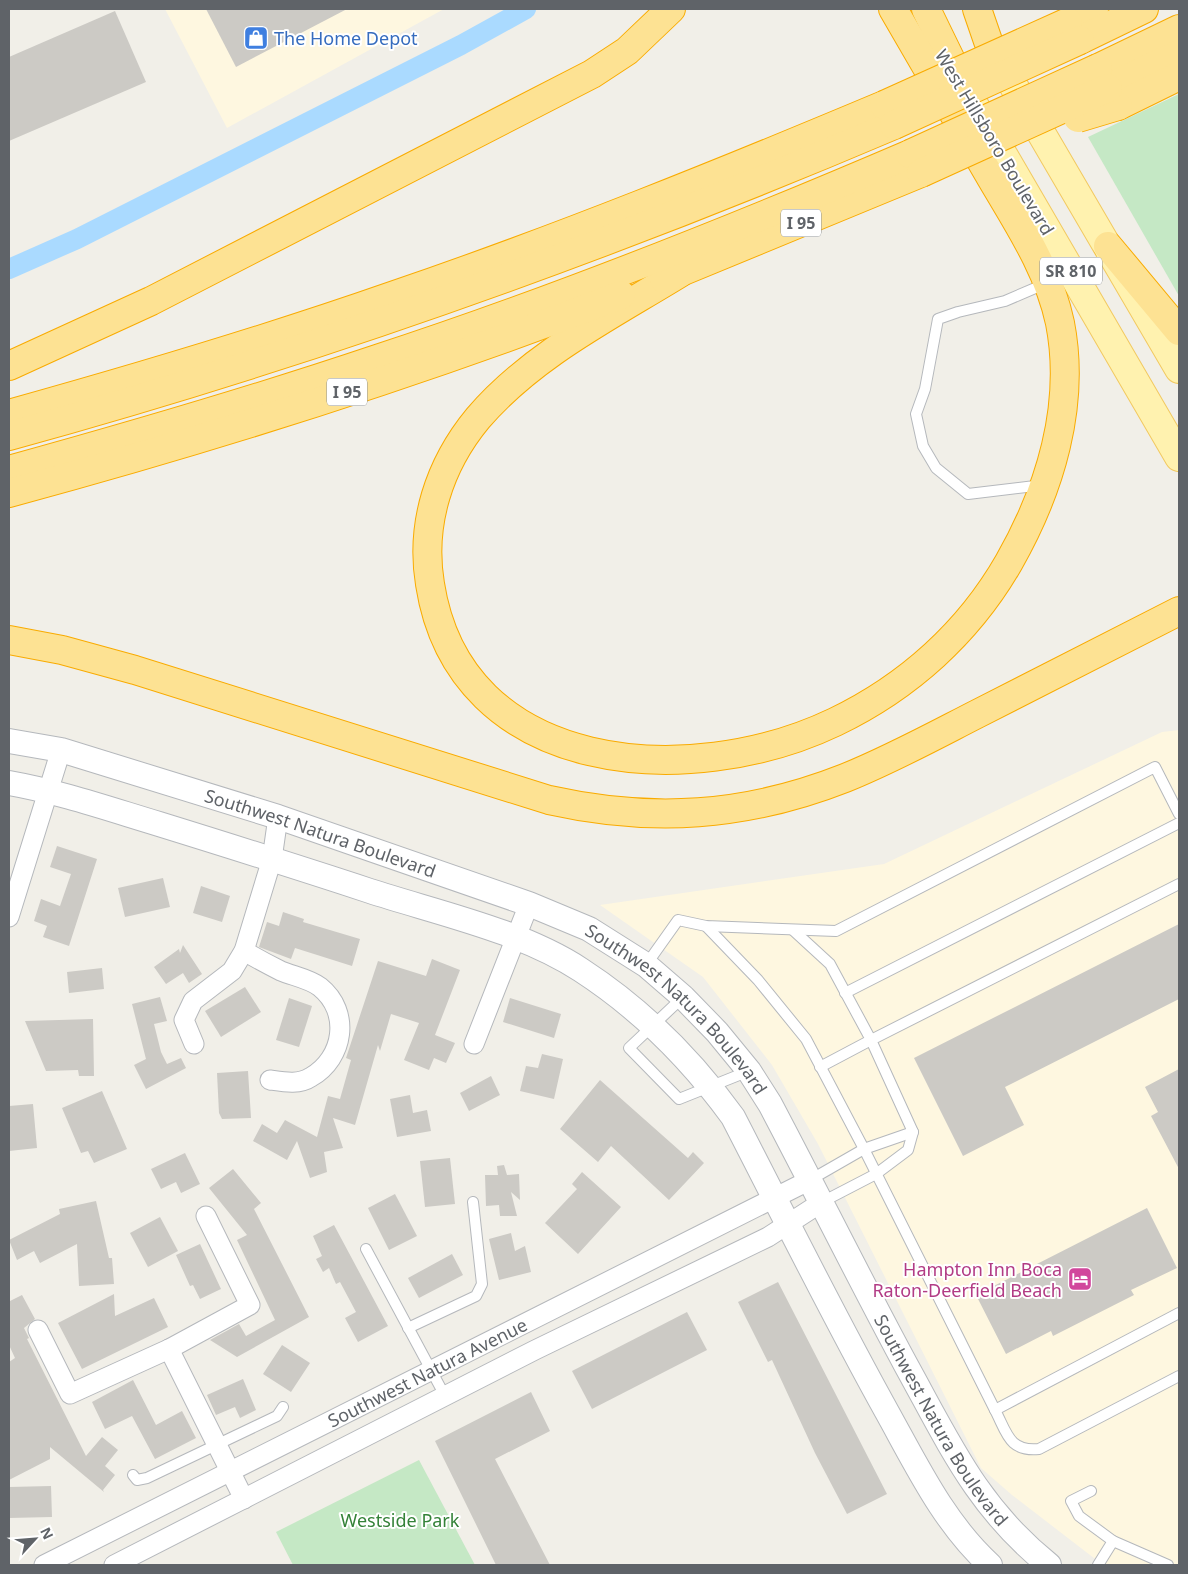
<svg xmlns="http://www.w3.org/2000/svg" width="1188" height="1574" font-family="'Noto Sans',sans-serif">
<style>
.commercial{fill:#fef7e0}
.green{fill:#c5e8c5}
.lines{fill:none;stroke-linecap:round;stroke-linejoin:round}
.canal{stroke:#aadaff;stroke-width:20}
.building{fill:#cccac5}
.service-casing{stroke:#b5b8bc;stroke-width:12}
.minor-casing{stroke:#b5b8bc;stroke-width:21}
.tertiary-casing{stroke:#b5b8bc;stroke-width:26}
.primary-casing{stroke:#f2c960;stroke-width:30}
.motorway-casing{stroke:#f9ab00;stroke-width:30}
.service{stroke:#fff;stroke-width:10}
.minor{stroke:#fff;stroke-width:19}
.tertiary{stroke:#fff;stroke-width:24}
.primary{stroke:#fff2af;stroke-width:28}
.motorway{stroke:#fde293;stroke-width:28}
.motorway-bridge-casing{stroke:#f9ab00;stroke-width:30;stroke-linecap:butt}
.motorway-bridge{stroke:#fde293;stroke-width:28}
.labels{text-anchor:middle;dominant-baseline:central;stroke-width:4;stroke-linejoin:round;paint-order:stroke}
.shield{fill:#fff;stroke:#8f9295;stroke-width:1}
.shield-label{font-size:16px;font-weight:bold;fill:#5f6368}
.shop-label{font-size:18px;fill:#366cbe;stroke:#fff;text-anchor:start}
.street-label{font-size:18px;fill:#5f6368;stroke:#fff}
.hotel-label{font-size:18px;fill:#b23c85;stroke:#fff;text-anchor:end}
.park-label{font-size:18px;fill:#348238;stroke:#fff}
</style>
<rect width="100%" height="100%" fill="#f1efe8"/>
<g class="commercial">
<path d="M165,9h279l-217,119z"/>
<path d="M1179,730v835h-76l-91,-70 -31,-27 -163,-324 -46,-79 -69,-88 -103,-72 284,-41 278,-132z"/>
</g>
<g class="green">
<path d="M1179,94v202l-91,-159z"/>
<path d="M419,1460l56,105h-182l-17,-33z"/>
</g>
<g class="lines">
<path class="canal" d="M9,269l68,-30 384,-194 65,-36"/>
</g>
<g class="building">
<path d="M206,9h141l-111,58z"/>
<path d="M115,11l31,71 -137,59v-84z"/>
<path d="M57,846l40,13 -28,87 -26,-9 4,-11 -13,-5 7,-22 19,7 11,-32 -21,-7z"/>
<path d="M163,878l7,29 -45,10 -7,-29z"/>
<path d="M201,886l29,10 -8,26 -29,-9z"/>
<path d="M283,912l21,7 -1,3 57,17 -8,27 -57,-18 -4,11 -32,-12 8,-25 12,4z"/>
<path d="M1179,924v75l-174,88 19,38 -61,31 -49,-98z"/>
<path d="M183,945l19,29 -13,9 -6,-10 -17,11 -12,-17 25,-18 1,4z"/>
<path d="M432,959l28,11 -25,65 20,8 -9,20 -12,-5 -5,12 -25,-10 15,-37 -28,-9 -11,37 -2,-6 -23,80 -22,-7 10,30 -19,4 3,20 -17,6 -13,-37 -10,19 -34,-19 9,-17 15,9 8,-13 32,17 11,-41 12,3 11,-39 -5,-2 32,-97 48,15z"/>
<path d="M102,968l2,21 -35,4 -2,-21z"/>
<path d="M245,987l16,25 -40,25 -16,-26z"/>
<path d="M160,997l7,24 -13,3 7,28 6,12 14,-6 5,10 -40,21 -12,-24 12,-6 -14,-55z"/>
<path d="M289,998l23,8 -13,41 -23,-7z"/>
<path d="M510,998l51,16 -7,24 -51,-16z"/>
<path d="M93,1019l1,57h-15l-1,-6 -32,1 -21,-50z"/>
<path d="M542,1054l21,5 -9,40 -34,-8 6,-25 12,2z"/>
<path d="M1179,1069v100l-28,-53 7,-4 -13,-25z"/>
<path d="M248,1071l3,47 -29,1 -3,-6 -2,-40z"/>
<path d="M491,1076l9,19 -31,16 -9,-18z"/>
<path d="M600,1080l88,78 5,-6 11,11 -35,37 -58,-54 -13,16 -38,-33z"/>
<path d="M102,1091l25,58 -33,14 -6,-12 -7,2 -19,-45z"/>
<path d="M410,1095l3,18 14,-3 4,21 -34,6 -7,-38z"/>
<path d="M33,1104l4,44 -28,3v-45z"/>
<path d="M185,1153l15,31 -19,9 -5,-11 -15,7 -10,-20z"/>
<path d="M450,1158l5,46 -30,3 -5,-46z"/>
<path d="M504,1165l3,10 12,-1 1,26 -9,-8 6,24h-17l-1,-11 -13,1 -1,-31h13l-1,-9z"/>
<path d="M233,1169l28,34 -7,6 55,108 -72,40 -27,-17 29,-16 7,12 29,-16 -38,-80 10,-5 -38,-47z"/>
<path d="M582,1172l39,35 -43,47 -33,-31 32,-34 -5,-5z"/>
<path d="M395,1194l22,42 -28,14 -21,-42z"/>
<path d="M96,1201l13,57h3l2,26 -35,2 -2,-42 -37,19 -6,-12 -17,9 -8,-20 51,-26 -1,-5z"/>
<path d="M1147,1208l30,60 -46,22 3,5 -81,41 -2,-5 -45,23 -30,-59z"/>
<path d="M160,1217l18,34 -30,16 -18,-34z"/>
<path d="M334,1225l54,101 -30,16 -13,-24 11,-6 -16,-30 -4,2 -7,-16 -6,4 -7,-13 6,-3 -9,-20z"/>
<path d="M511,1233l4,18 10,-5 6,26 -32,8 -10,-41z"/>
<path d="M200,1244l21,45 -21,10 -7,-14 -3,1 -14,-31z"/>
<path d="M452,1254l11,21 -44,23 -11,-20z"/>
<path d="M778,1282l109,212 -40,20 -32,-61 -43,-93 -4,2 -30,-60z"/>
<path d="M114,1294l1,22 39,-18 14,29 -86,42 -24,-46z"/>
<path d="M22,1295l13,24 -11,9 5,10 -2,1 59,117 16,-19 16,13 -13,16 10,9 -12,15 1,2 -54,-45v12l-41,21v-118l6,-4 -6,-13v-47l1,3z"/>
<path d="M687,1312l20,38 -115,59 -20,-38z"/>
<path d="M282,1345l28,18 -19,29 -28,-18z"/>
<path d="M243,1379l13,31 -16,8 -5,-11 -19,8 -9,-20z"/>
<path d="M133,1380l23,45 26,-14 14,27 -41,21 -23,-43 -27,13 -13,-27z"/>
<path d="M531,1392l19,39 -55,28 55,106h-54l-61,-124z"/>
<path d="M51,1486l1,31 -43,1v-31z"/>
</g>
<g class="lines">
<defs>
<g id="service">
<path d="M1043,485l-75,9 -32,-26 -13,-22 -7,-32 9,-25 13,-70 20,-7 47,-11 42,-18"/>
<path d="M706,926l52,54 48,59 58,110 131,261"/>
<path d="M793,930l37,34 41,76 -51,27"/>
<path d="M646,965l32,-45 28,6 130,5 319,-164 24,47"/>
<path d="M845,993l334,-170"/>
<path d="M683,997l-54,51 50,51 70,-28"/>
<path d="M810,1180l54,-31 49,-17"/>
<path d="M822,1202l54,-28 32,-24 5,-18 -42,-92 308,-156"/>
<path d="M366,1249l79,147"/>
<path d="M1179,1313l-184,97c12,23 14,42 44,39l140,-73"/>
<path d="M408,1328l68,-32 6,-12 -9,-82"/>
<path d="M133,1475l4,5 10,-2 130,-62 6,-9"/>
<path d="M1091,1491l-20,10 8,15 34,25 -15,24"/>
<path d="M1113,1541l55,24"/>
</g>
<g id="minor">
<path d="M9,917l52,-167"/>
<path d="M244,951c12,7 25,14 37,20 12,5 29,8 39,16 31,25 24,71 -9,90 -12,8 -27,5 -41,3"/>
<path d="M194,1044l-10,-24 9,-19 39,-30 12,-20 28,-92 6,-42"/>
<path d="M474,1044l55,-140"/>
<path d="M38,1330l32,64 99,-45 81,-44 -44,-89"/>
<path d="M169,1349l75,150"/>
<path id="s1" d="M44,1565l766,-385"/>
<path d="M114,1565l421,-215 233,-113 54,-35"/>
</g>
<g id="tertiary">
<path id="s2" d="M9,741l52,9 217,67 251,87 60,25 57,36 37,32 34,35 32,39 21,33c46,87 90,176 137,263 43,78 71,141 142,198"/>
<path d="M9,783c51,9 100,26 150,41 71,22 141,44 211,67 68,22 152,40 211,79 60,39 110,89 152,147 51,99 100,198 154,295 30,54 57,111 103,153"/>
</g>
<g id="primary">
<path d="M995,54l184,315"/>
<path d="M955,72l224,385"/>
</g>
<g id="motorway">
<path d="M926,9l37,76"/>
<path d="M977,9l11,32"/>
<path d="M1068,22l26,-13"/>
<path d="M1080,40l64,-31"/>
<path d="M1098,68l81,-39"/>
<path d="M1108,88l71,-34"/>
<path d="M1118,106l61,-30"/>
<path d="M1108,246l71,85"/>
<path d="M680,273c-70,43 -148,82 -202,145 -39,47 -58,106 -48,166 30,193 261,207 405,138 73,-35 134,-90 174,-160 41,-72 67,-157 51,-239 -11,-53 -42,-99 -69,-145 -33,-56 -65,-113 -98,-169"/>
<path d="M664,279l257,-106"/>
<path d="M9,366l142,-65 441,-227 35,-23 44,-42"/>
<path d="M9,414c129,-36 257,-74 383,-118 167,-57 330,-123 492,-191"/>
<path d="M9,436c302,-83 596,-188 885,-311"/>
<path d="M9,470c123,-34 246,-70 368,-111 181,-59 358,-130 533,-205"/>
<path d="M9,493c207,-56 412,-121 612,-198"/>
<path d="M9,640l53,10 73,20 414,130c103,23 197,17 296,-22 45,-18 89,-42 132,-64 68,-34 135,-69 202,-103"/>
</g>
</defs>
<use href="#service" class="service-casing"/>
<use href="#minor" class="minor-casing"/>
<use href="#tertiary" class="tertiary-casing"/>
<use href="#primary" class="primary-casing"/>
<use href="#motorway" class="motorway-casing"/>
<use href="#service" class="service"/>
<use href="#minor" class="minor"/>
<use href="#tertiary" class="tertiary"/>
<use href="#primary" class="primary"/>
<use href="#motorway" class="motorway"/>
<defs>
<g id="motorway-bridge">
<path d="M884,105l184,-83"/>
<path d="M1078,118l40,-12"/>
<path d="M894,125l186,-85"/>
<path d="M910,154l188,-86"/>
<path d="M921,173l187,-85"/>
</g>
</defs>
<use href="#motorway-bridge" class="motorway-bridge-casing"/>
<use href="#motorway-bridge" class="motorway-bridge"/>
</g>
<defs>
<symbol id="shop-square" viewBox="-11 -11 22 22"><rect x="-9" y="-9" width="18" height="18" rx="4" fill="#3f7fe0" stroke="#fff"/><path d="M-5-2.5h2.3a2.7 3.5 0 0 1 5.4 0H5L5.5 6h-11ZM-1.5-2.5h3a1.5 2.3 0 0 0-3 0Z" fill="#fff"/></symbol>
<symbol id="hotel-square" viewBox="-11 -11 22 22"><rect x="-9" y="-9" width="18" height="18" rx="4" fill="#d1479c" stroke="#fff"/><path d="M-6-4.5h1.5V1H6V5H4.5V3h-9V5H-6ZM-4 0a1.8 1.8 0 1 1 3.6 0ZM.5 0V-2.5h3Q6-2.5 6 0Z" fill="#fff"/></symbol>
</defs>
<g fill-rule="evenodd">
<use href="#shop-square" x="242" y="24" width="28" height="28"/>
<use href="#hotel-square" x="1066" y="1265" width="28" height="28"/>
</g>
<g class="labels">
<g class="shield">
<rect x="781" y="209.5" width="40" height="27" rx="4"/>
<rect x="1040" y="257.5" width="62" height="27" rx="4"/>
<rect x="327" y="378.5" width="40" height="27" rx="4"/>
</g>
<g class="shield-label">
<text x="801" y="223">I 95</text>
<text x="1071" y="271">SR 810</text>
<text x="347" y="392">I 95</text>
</g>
<g class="shop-label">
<text x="274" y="38">The Home Depot</text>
</g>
<g class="street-label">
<text transform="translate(995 142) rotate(59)">West Hillsboro Boulevard</text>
<text stroke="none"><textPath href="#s2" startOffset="325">Southwest Natura Boulevard</textPath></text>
<text stroke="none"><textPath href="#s2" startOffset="730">Southwest Natura Boulevard</textPath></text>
<text stroke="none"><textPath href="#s1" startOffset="429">Southwest Natura Avenue</textPath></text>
<text stroke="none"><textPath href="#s2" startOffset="1225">Southwest Natura Boulevard</textPath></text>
</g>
<g class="hotel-label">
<text x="1062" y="1269">Hampton Inn Boca<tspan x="1062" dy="21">Raton-Deerfield Beach</tspan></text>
</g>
<g class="park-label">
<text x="400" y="1520">Westside Park</text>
</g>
</g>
<rect width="1188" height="1574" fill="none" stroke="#5f6368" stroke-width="20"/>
<g transform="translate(35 1539) rotate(64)" stroke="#ffffff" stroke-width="4" paint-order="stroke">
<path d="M0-4L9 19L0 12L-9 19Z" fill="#5f6368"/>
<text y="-8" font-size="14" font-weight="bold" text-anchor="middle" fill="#5f6368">N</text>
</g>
</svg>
